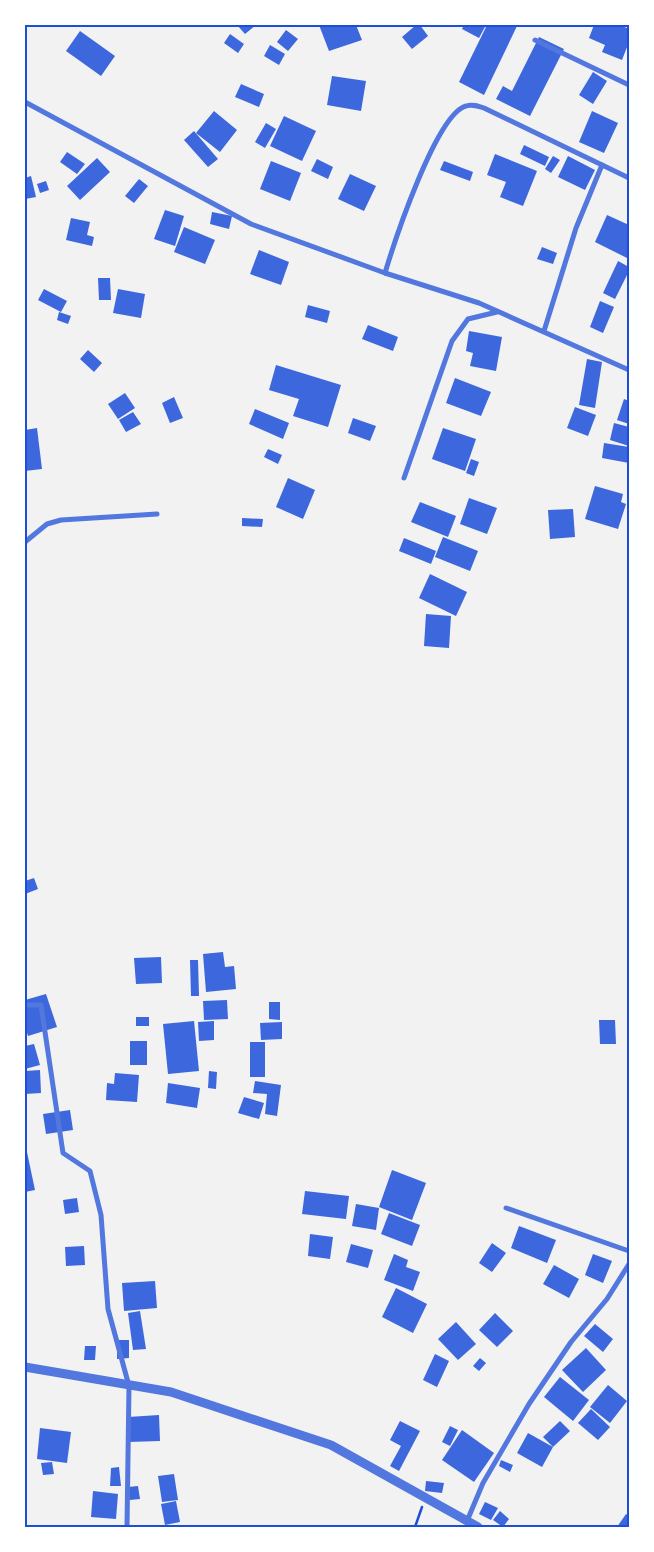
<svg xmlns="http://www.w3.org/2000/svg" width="654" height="1552" font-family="'Sofia Sans Condensed',sans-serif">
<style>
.building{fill:#3d67dc}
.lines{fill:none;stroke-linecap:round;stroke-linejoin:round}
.path{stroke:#1d4ed8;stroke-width:2.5}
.minor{stroke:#5277de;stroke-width:5}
.tertiary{stroke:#5277de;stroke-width:9}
.neatline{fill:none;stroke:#1d4ed8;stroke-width:2}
</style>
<rect width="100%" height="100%" fill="#f2f2f2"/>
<g class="building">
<path d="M237,25h19l-11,9z"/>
<path d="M319,25h37l6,15 -33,11z"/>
<path d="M416,25h4l8,11 -16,13 -10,-12z"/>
<path d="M464,25h22l-7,13 -17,-9z"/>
<path d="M487,25l30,1 -33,69 -25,-13z"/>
<path d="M594,25h26l9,4v13l-7,18 -20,-8 3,-7 -16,-7z"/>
<path d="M286,30l12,9 -10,12 -11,-9z"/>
<path d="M80,31l35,25 -14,20 -35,-25z"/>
<path d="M230,34l14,10 -6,9 -14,-10z"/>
<path d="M539,37l25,12 -34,67 -34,-17 7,-13 9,5z"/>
<path d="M270,45l15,9 -6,11 -15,-9z"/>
<path d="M593,72l14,9 -14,23 -14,-9z"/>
<path d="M332,76l34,5 -5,30 -34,-6z"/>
<path d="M241,84l23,10 -5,13 -24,-10z"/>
<path d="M214,111l23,19 -17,22 -24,-19z"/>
<path d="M592,111l26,12 -14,30 -25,-11z"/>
<path d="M284,116l32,15 -14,30 -32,-15z"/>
<path d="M266,123l10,6 -11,19 -10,-6z"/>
<path d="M194,131l24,28 -10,8 -24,-27z"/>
<path d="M524,145l25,12 -4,9 -25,-12z"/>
<path d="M67,152l18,12 -8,10 -17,-12z"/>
<path d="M495,154l42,17 -14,35 -23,-9 6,-15 -19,-7z"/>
<path d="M553,156l7,4 -9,13 -6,-4z"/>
<path d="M568,156l27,14 -10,20 -27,-13z"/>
<path d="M97,158l13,14 -30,28 -13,-14z"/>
<path d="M317,159l16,8 -5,12 -17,-8z"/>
<path d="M271,161l30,12 -11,28 -30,-12z"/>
<path d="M444,161l29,11 -3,9 -30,-11z"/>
<path d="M350,174l26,12 -12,25 -26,-12z"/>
<path d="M31,176l5,21 -11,2v-21z"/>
<path d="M139,179l9,7 -14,17 -9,-7z"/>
<path d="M46,181l3,9 -9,3 -3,-9z"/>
<path d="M165,210l19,6 -9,30 -21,-7z"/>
<path d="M212,212l20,4 -3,13 -19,-5z"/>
<path d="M607,215l22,10v34l-34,-17z"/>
<path d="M71,218l19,4 -3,13 7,2 -2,9 -26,-6z"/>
<path d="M184,227l31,13 -10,24 -31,-12z"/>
<path d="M542,247l15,6 -4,11 -16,-5z"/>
<path d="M259,250l30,12 -8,23 -31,-11z"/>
<path d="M618,261l11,6v4l-14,28 -12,-6z"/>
<path d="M98,278h12l1,22h-12z"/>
<path d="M44,289l23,12 -6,11 -23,-12z"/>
<path d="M118,289l27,5 -4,24 -28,-5z"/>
<path d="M600,301l14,6 -11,26 -13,-6z"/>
<path d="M308,305l22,6 -3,12 -22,-6z"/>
<path d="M59,312l12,4 -3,8 -11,-4z"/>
<path d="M368,325l30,12 -5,14 -31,-12z"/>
<path d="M469,331l33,6 -6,34 -26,-5 3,-13 -7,-2z"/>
<path d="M88,350l14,13 -8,9 -14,-13z"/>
<path d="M587,359l15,3 -7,46 -16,-3z"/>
<path d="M276,365l65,20 -13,42 -35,-11 6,-17 -30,-9z"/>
<path d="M455,378l36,14 -10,24 -35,-13z"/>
<path d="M125,393l10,15 -17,11 -10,-15z"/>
<path d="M174,397l9,21 -13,5 -8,-20z"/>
<path d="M624,399l5,2v23l-12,-4z"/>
<path d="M575,407l21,8 -8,21 -21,-8z"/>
<path d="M255,409l34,14 -6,16 -34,-15z"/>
<path d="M133,412l8,12 -15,8 -7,-12z"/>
<path d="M353,418l23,8 -6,15 -22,-8z"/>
<path d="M614,423l15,4v19l-19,-6z"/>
<path d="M37,428l5,41 -17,2v-41z"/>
<path d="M443,428l33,11 -11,32 -33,-12z"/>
<path d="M604,443l25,4v16l-27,-5z"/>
<path d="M268,449l14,6 -4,9 -14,-7z"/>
<path d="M471,459l8,3 -5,14 -8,-3z"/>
<path d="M288,478l27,12 -12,29 -27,-12z"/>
<path d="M595,486l28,8 -2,8 5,2 -8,25 -33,-10z"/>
<path d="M469,498l28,10 -10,26 -27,-10z"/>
<path d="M420,502l36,14 -8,21 -37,-15z"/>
<path d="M573,509l2,28 -25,2 -2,-29z"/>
<path d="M242,518l21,1 -1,8 -20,-1z"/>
<path d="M443,537l35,14 -8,20 -35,-14z"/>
<path d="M404,538l32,13 -5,13 -32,-13z"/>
<path d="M430,574l37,18 -11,24 -37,-18z"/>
<path d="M426,614l25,2 -2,32 -25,-2z"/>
<path d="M34,878l4,11 -13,5v-13z"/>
<path d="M223,952l2,15 9,-1 2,23 -30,3 -3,-38z"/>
<path d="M161,957l1,26 -26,1 -2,-26z"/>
<path d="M190,960h8l1,36h-8z"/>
<path d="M46,994l11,33 -29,9 -3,-10v-26z"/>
<path d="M227,1000l1,19 -24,1 -1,-19z"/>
<path d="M269,1002h11v18l-11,-1z"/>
<rect x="136" y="1017" width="13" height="9"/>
<path d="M599,1020h16l1,24h-16z"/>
<path d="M194,1021l5,50 -31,3 -5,-50z"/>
<path d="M214,1021v19l-15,1 -1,-19z"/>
<path d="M282,1022v17l-21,1 -1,-17z"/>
<rect x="130" y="1041" width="17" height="24"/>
<rect x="250" y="1042" width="15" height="35"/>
<path d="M34,1044l6,21 -15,4v-23z"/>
<path d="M40,1070l1,23 -16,1v-23z"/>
<path d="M209,1071l8,1 -1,17 -8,-1z"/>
<path d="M115,1073l24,2 -2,27 -31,-2 1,-17 7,1z"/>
<path d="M255,1081l26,4 -4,31 -12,-2 2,-20 -14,-1z"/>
<path d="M168,1083l32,5 -3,20 -31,-5z"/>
<path d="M244,1097l20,6 -5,16 -21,-6z"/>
<path d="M70,1110l3,20 -27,4 -3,-20z"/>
<path d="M25,1152h2l8,38 -10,2z"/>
<path d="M392,1170l34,13 -14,37 -33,-13z"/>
<path d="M305,1191l44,5 -3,23 -44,-5z"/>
<path d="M77,1198l2,14 -14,2 -2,-14z"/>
<path d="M356,1204l23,4 -3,22 -24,-4z"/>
<path d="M389,1213l31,12 -8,21 -31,-12z"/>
<path d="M519,1226l37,14 -9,23 -36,-15z"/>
<path d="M310,1234l23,3 -3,22 -22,-3z"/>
<path d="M492,1243l14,10 -14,19 -13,-9z"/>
<path d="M351,1244l22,6 -5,18 -22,-6z"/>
<path d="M84,1246l1,19 -19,1 -1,-19z"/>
<path d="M394,1254l14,6 -2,7 14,5 -7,19 -29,-11z"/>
<path d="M593,1254l19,7 -9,22 -18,-8z"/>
<path d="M554,1265l25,14 -10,19 -26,-14z"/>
<path d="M155,1281l2,27 -33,3 -2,-28z"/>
<path d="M396,1288l31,16 -14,29 -31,-16z"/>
<path d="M140,1311l6,38 -13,1 -5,-37z"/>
<path d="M495,1313l18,18 -16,16 -18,-17z"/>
<path d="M456,1322l20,22 -18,16 -20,-21z"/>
<path d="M595,1324l18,15 -10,13 -19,-16z"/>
<path d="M117,1340h12v18l-12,1z"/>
<path d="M85,1346h11l-1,14h-11z"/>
<path d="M586,1348l20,22 -23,22 -21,-22z"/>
<path d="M435,1354l14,7 -12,26 -14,-7z"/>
<path d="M480,1358l6,5 -7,8 -6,-5z"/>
<path d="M560,1377l29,23 -16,21 -29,-24z"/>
<path d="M608,1385l19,16 -17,22 -20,-16z"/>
<path d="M591,1409l19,18 -12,13 -20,-17z"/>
<path d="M159,1415l1,26 -31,1 -1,-25z"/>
<path d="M400,1421l20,10 -21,40 -9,-5 11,-20 -11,-6z"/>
<path d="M560,1421l10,10 -17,16 -10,-10z"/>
<path d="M450,1426l8,4 -8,16 -8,-4z"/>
<path d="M40,1428l31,4 -4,31 -30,-4z"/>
<path d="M462,1430l32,23 -20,29 -32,-22z"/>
<path d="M528,1433l25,14 -11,20 -25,-14z"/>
<path d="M501,1460l12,5 -3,7 -11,-6z"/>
<path d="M52,1462l2,12 -11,1 -2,-12z"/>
<path d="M119,1467l2,19h-11l1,-18z"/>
<path d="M174,1474l4,26 -16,2 -4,-26z"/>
<path d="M426,1481l18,2 -2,10 -17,-2z"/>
<path d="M138,1486l2,13 -10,1 -2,-13z"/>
<path d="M93,1491l25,3 -2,25 -25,-2z"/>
<path d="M176,1501l4,21 -15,3 -4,-21z"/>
<path d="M485,1502l13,6 -7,12 -12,-6z"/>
<path d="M500,1511l9,8 -6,8 -10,-7z"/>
<path d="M626,1514l3,2v11h-12z"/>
</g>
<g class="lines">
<path class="path" d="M415,1527l7,-20"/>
<g class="minor">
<path d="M535,40l94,45"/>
<path d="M25,102l226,122 134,49 94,30 150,67"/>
<path d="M385,273c9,-30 51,-159 81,-167 6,-2 12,0 18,2l145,70"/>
<path d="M544,331l32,-103 26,-63"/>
<path d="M404,478l48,-137 16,-22 29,-7"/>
<path d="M25,542l22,-18 14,-4 96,-6"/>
<path d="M25,1005h16l22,148 27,18 11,44 7,94 21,77 -2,141"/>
<path d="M506,1208l123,43"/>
<path d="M467,1521l16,-38 46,-79 42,-62 36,-43 22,-35"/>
</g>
<path class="tertiary" d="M25,1367l146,25 160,53 147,82"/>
</g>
<rect width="654" height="1552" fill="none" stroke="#ffffff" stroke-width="52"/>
<rect x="26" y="26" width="602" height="1500" class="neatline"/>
</svg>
